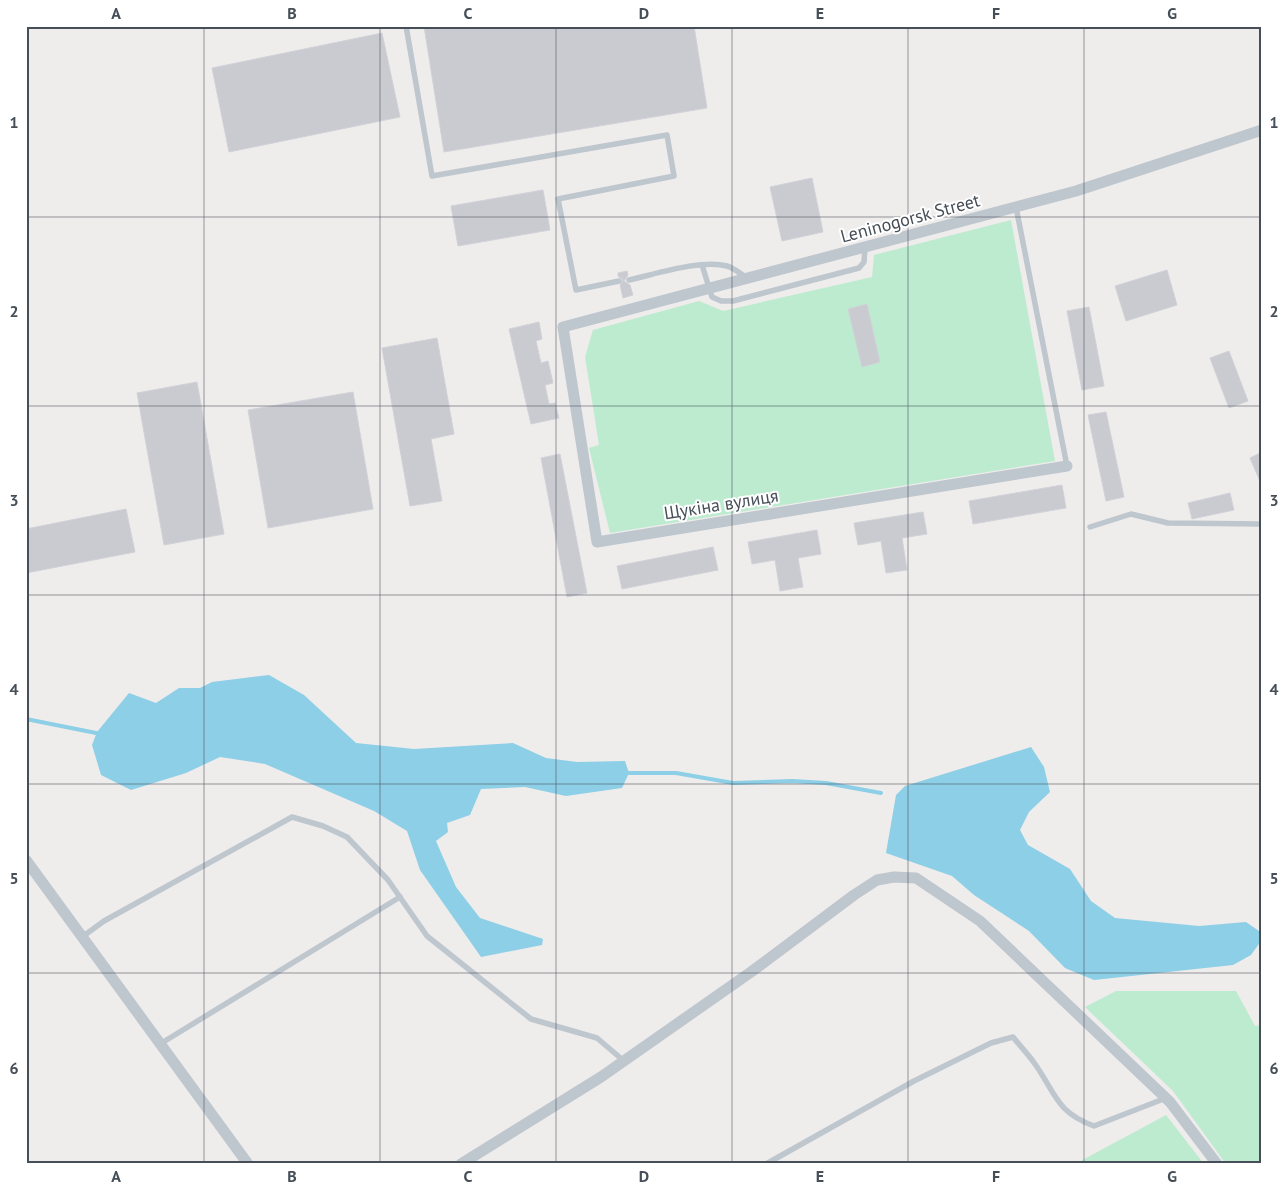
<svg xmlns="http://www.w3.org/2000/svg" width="1288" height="1190" font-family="'PT Sans',sans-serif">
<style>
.green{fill:#bcebd0}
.water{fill:#8ccfe6}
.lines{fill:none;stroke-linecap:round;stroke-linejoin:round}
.stream{stroke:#8ccfe6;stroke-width:4}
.building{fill:#cacbd1;stroke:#d1d2d8}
.lane{stroke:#bec6ce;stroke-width:5.5}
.street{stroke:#bec6ce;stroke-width:11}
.grid{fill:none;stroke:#464f58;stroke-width:1;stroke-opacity:0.55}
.labels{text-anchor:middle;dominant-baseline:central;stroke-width:4;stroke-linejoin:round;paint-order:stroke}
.street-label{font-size:18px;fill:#464f58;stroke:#fff}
.neatline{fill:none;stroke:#464f58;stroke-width:2}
.grid-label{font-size:16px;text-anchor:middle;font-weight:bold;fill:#464f58}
</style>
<rect width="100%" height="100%" fill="#efecec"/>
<g class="green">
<path d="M1011,220l44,241 -445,72 -21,-85 10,-3 -14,-88 8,-27 106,-29 24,10 149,-34 2,-22z"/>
<path d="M1116,991h120l19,35 7,-1v139h-36l-53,-73 -88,-84z"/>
<path d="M1166,1115l38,49h-129z"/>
</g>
<g class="water">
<path d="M269,675l35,20 52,48 58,6 99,-6 33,15 31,4 48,-1 4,12 -7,15 -56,8 -41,-9 -44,2 -11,26 -23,8 1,9 -12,9 20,46 24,31 63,21 -1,6 -61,12 -61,-87 -13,-39 -33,-20 -109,-47 -45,-7 -34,16 -55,17 -30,-15 -9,-30 5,-13 32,-39 27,10 23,-15h21l12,-6z"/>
<path d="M1031,747l13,20 6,25 -21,20 -9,18 8,15 42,24 21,32 24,17 84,8 47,-4 13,9 2,10 -10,14 -18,10 -139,15 -29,-12 -36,-37 -55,-36 -22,-19 -66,-23 10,-58 9,-9z"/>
</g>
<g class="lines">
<g class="stream">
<path d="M26,719l75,15"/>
<path d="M626,773h50l57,10 59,-2 34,2 55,10"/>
</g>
</g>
<g class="building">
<path d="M424,26h270l13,82 -263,44z"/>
<path d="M382,33l18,84 -171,35 -17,-84z"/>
<path d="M812,178l11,54 -41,9 -12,-54z"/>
<path d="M543,190l7,40 -92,16 -7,-40z"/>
<path d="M1167,270l10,35 -51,16 -11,-35z"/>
<path d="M627,271l1,4 -4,6 6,4 3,10 -10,3 -3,-13 3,-5 -5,-4v-3z"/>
<path d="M867,304l13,58 -18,5 -14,-58z"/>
<path d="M1089,307l15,79 -22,4 -15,-79z"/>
<path d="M539,322l3,17 -6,2 5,22 7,-2 5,22 -8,2 4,19 6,-1 4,15 -28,6 -22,-95z"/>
<path d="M437,338l17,96 -23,5 11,62 -32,5 -28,-158z"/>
<path d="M1229,351l19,50 -19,7 -19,-50z"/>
<path d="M197,382l27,152 -60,11 -27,-152z"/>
<path d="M353,392l20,117 -105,19 -20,-118z"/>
<path d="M1106,412l18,85 -18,4 -18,-86z"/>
<path d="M1262,452v34l-12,-28z"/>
<path d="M560,454l27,139 -20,4 -26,-139z"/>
<path d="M1062,485l4,23 -93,16 -4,-23z"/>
<path d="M1230,493l4,17 -42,9 -4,-16z"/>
<path d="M126,509l9,43 -109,21v-44z"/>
<path d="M923,512l4,22 -25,4 5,32 -21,3 -5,-32 -23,4 -4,-22z"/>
<path d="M817,530l4,24 -23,4 5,29 -23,4 -5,-31 -23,4 -4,-22z"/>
<path d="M713,547l5,23 -96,19 -5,-23z"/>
</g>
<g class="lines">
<g class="lane">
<path d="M406,26l26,150 235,-41 7,41 -116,23 18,91 43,-9"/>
<path d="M1016,207l51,259"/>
<path d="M702,265l10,32 9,4h12l126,-33 5,-6 1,-14"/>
<path d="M629,280c27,-6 72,-21 98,-14 7,2 14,8 20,12"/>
<path d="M1090,527l41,-13 37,9 94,1"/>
<path d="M82,937l22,-16 188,-104 31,9 24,11 41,43 39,56 104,83 66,19 27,23"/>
<path d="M160,1044l240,-147"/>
<path d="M766,1164l148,-83 77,-38 22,-6c7,9 15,17 22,27 21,30 21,48 59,62l72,-28"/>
</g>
<g class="street">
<path d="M1067,466l-470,76 -34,-215 513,-136 186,-61"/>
<path d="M26,860l222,304"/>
<path d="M461,1164l140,-87 150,-105 103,-77 23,-15 17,-3 22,1 64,43 190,181 47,62"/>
</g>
</g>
<path class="grid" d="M204,26v1138M380,26v1138M556,26v1138M732,26v1138M908,26v1138M1084,26v1138M26,217h1236M26,406h1236M26,595h1236M26,784h1236M26,973h1236"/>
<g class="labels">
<g class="street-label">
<text transform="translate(910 218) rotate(-15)">Leninogorsk Street</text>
<text transform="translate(721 504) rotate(-9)">Щукіна вулиця</text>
</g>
</g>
<rect width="1288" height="1190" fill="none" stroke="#ffffff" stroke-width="55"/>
<rect x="28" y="28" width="1232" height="1134" class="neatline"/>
<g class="grid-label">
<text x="116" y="19">A</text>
<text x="292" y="19">B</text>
<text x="468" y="19">C</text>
<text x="644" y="19">D</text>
<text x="820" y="19">E</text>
<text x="996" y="19">F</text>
<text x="1172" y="19">G</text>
<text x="14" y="128">1</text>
<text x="1274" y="128">1</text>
<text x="14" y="317">2</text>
<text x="1274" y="317">2</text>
<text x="14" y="506">3</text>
<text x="1274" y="506">3</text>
<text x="14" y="695">4</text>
<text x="1274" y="695">4</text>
<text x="14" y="884">5</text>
<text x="1274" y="884">5</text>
<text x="14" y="1074">6</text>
<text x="1274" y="1074">6</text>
<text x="116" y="1182">A</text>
<text x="292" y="1182">B</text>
<text x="468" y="1182">C</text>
<text x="644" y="1182">D</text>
<text x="820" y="1182">E</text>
<text x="996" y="1182">F</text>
<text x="1172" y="1182">G</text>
</g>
</svg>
